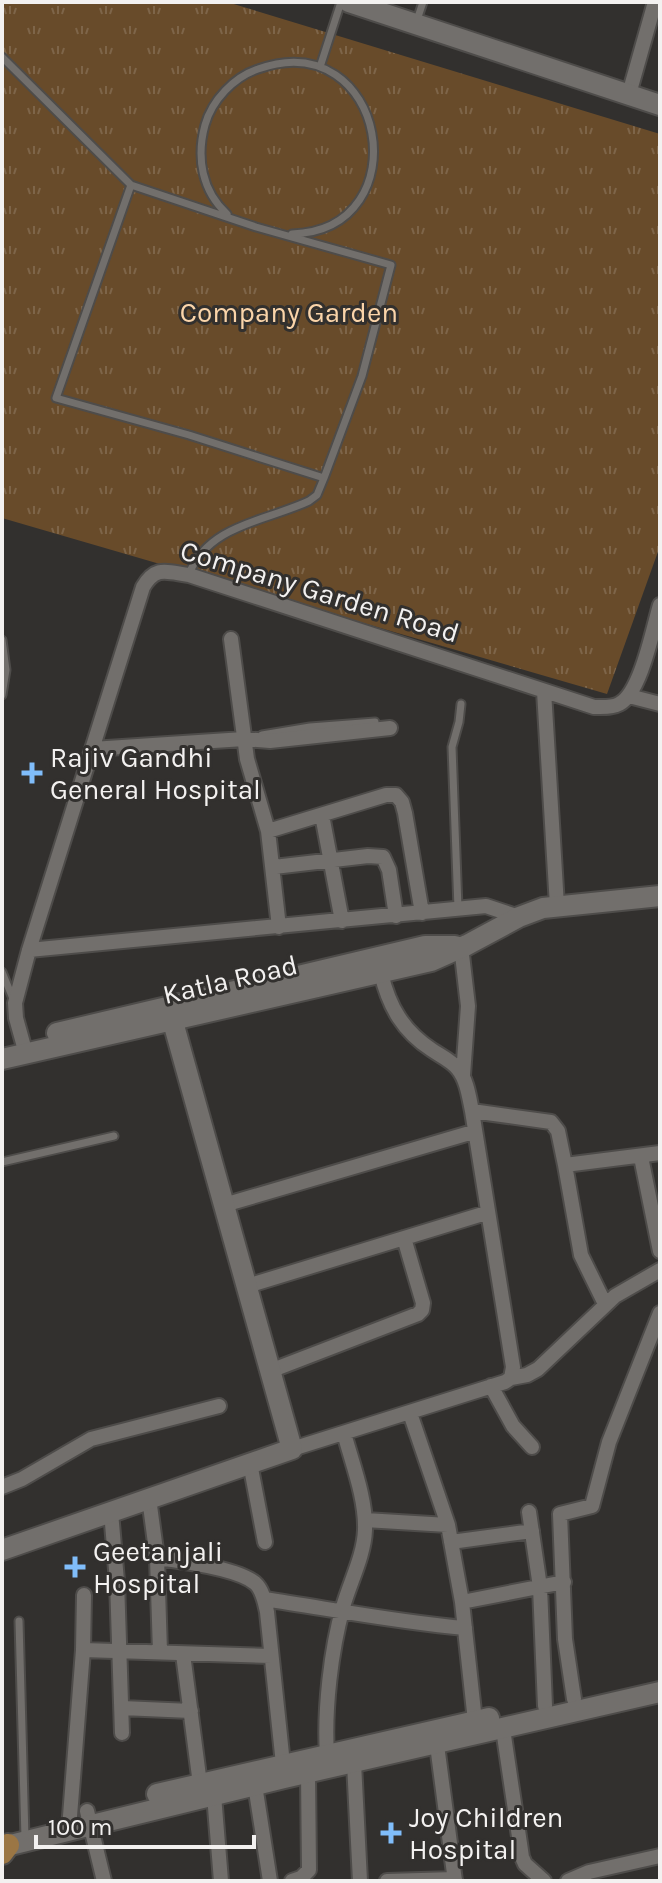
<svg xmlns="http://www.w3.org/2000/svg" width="662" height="1883" viewBox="0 0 662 1883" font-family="Karla,sans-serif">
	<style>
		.park { fill: url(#park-tufts) }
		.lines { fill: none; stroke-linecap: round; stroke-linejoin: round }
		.lane-casing { stroke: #4e4c4a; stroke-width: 11 }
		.street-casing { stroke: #4e4c4a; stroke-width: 18 }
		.secondary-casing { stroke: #4e4c4a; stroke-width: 24 }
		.primary-casing { stroke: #4e4c4a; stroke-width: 26 }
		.lane { stroke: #726f6c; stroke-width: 7 }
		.street { stroke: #726f6c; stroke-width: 14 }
		.secondary { stroke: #726f6c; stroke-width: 20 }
		.primary { stroke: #9b7644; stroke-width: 22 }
		.poi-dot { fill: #80bdfa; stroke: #32302e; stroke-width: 3 }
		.labels { text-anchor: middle; stroke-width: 6; stroke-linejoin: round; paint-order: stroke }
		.park-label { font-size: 28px; fill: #fad4a9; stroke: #32302e }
		.street-label { font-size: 28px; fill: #f3f1f0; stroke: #32302e }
		.poi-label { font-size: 28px; fill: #f3f1f0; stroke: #32302e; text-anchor: start }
	</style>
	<defs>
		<pattern id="park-tufts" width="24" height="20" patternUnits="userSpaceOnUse" patternTransform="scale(2)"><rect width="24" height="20" fill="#684b2a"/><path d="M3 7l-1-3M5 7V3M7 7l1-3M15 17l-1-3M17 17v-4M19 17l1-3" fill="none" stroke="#7e6549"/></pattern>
	</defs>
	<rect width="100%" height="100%" fill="#32302e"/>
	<path class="park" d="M2,2H227L660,134V546L607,694L2,518Z"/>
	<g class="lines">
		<g class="lane-casing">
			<path id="lane" d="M416,23L423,2
				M2,57L131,185L256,227L391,265L362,376L324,478L189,435L56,398L131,185
				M320,67L341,2
				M227,214C202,191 196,158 205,125C212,100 234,77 258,69C386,23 422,230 292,234
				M189,574C209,524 267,521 309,501L317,495L324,478
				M2,640L6,670L2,695
				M262,735L310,727L375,722
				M458,908L452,747L459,722L461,704
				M2,972L14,1001
				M2,1162L114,1136
				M19,1621L25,1838"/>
		</g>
		<g class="street-casing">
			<path id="street" d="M629,94L655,2
				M231,639L247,759L268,831L279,927
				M544,691L557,906
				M629,696L660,704
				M92,749L244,739L270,741L390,728
				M322,815L342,921
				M268,831L386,795H396L402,802L405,813L422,913
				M274,867L368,856L383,857L389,870L396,916
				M461,946L468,1006L463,1075
				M29,950L486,906L519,917
				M26,1054L16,1018L15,1003L29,950L143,587C156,565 167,572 189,575L594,707C602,707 612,708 619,704C641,693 653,628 660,605
				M472,1111L551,1122L558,1131L565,1165L660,1153
				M641,1157L660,1251
				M565,1165L581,1255L605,1304
				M224,1205L473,1132
				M247,1286L486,1213
				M270,1371L418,1314L422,1310L423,1303L404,1238
				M511,1378L527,1375L538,1369L615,1296L660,1270
				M491,1386L513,1426L532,1447
				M410,1413L448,1525L462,1602L475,1721
				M292,1449L505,1382L511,1378L513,1367L472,1111C469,1097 467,1080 458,1069C452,1061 441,1056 432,1050C403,1031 389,1007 381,973
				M250,1463L265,1542
				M2,1487L22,1479L91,1439L219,1406
				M149,1498L157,1558L160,1652
				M111,1512L117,1581L122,1733
				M529,1512L540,1587L545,1706
				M365,1520L448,1525
				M451,1542L532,1531
				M157,1558C181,1561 237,1568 255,1583C263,1590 265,1603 267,1612L283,1764
				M264,1599C331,1609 397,1622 465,1628
				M462,1602L564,1582
				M83,1650L271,1656
				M183,1654L200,1784
				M574,1699L565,1639L560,1514L592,1506L609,1442L660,1313
				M122,1708L191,1711
				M503,1729L522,1857L525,1864L544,1881
				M437,1745L455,1881
				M327,1755C324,1710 331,1650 343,1607C350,1582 364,1556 365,1530C366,1498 352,1463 344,1433
				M354,1763L360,1881
				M255,1785L270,1881
				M214,1795L221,1881
				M87,1811L104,1881
				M69,1829L83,1650L84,1595
				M292,1881L301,1878L309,1870L308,1773
				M387,1881L455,1879
				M568,1881L589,1872L660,1856"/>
		</g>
		<g class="secondary-casing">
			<path id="secondary" d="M349,2L660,105
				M57,1033L425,946H455
				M2,1059L431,961L467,945L519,917L543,908L660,896
				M2,1550L292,1449L173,1022
				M157,1794L489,1718
				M2,1847L284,1778L660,1692"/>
		</g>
		<g class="primary-casing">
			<path id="primary" d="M2,1853L8,1845"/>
		</g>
		<use href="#lane" class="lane"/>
		<use href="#street" class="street"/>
		<use href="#secondary" class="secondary"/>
		<use href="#primary" class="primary"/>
	</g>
	<g class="poi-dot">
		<path d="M28 761h8v8h8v8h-8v8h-8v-8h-8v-8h8z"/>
		<path d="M71 1555h8v8h8v8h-8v8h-8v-8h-8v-8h8z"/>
		<path d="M387 1821h8v8h8v8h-8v8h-8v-8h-8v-8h8z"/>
	</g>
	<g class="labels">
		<g class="park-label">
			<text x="289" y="322">Company Garden</text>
		</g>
		<g class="street-label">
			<text transform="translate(320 591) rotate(17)" y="10">Company Garden Road</text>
			<text transform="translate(230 979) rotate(-13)" y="10">Katla Road</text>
		</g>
		<g class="poi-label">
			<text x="50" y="767">Rajiv Gandhi<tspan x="50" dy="32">General Hospital</tspan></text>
			<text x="93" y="1561">Geetanjali<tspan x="93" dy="32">Hospital</tspan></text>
			<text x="409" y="1827">Joy Children<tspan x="409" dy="32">Hospital</tspan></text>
		</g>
	</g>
	<rect width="662" height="1883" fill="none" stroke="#f3f1f0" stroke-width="8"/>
	<path d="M36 1835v12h218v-12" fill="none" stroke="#f3f1f0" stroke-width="4"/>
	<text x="48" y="1835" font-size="24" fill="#f3f1f0" stroke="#32302e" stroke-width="6" paint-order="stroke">100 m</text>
</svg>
